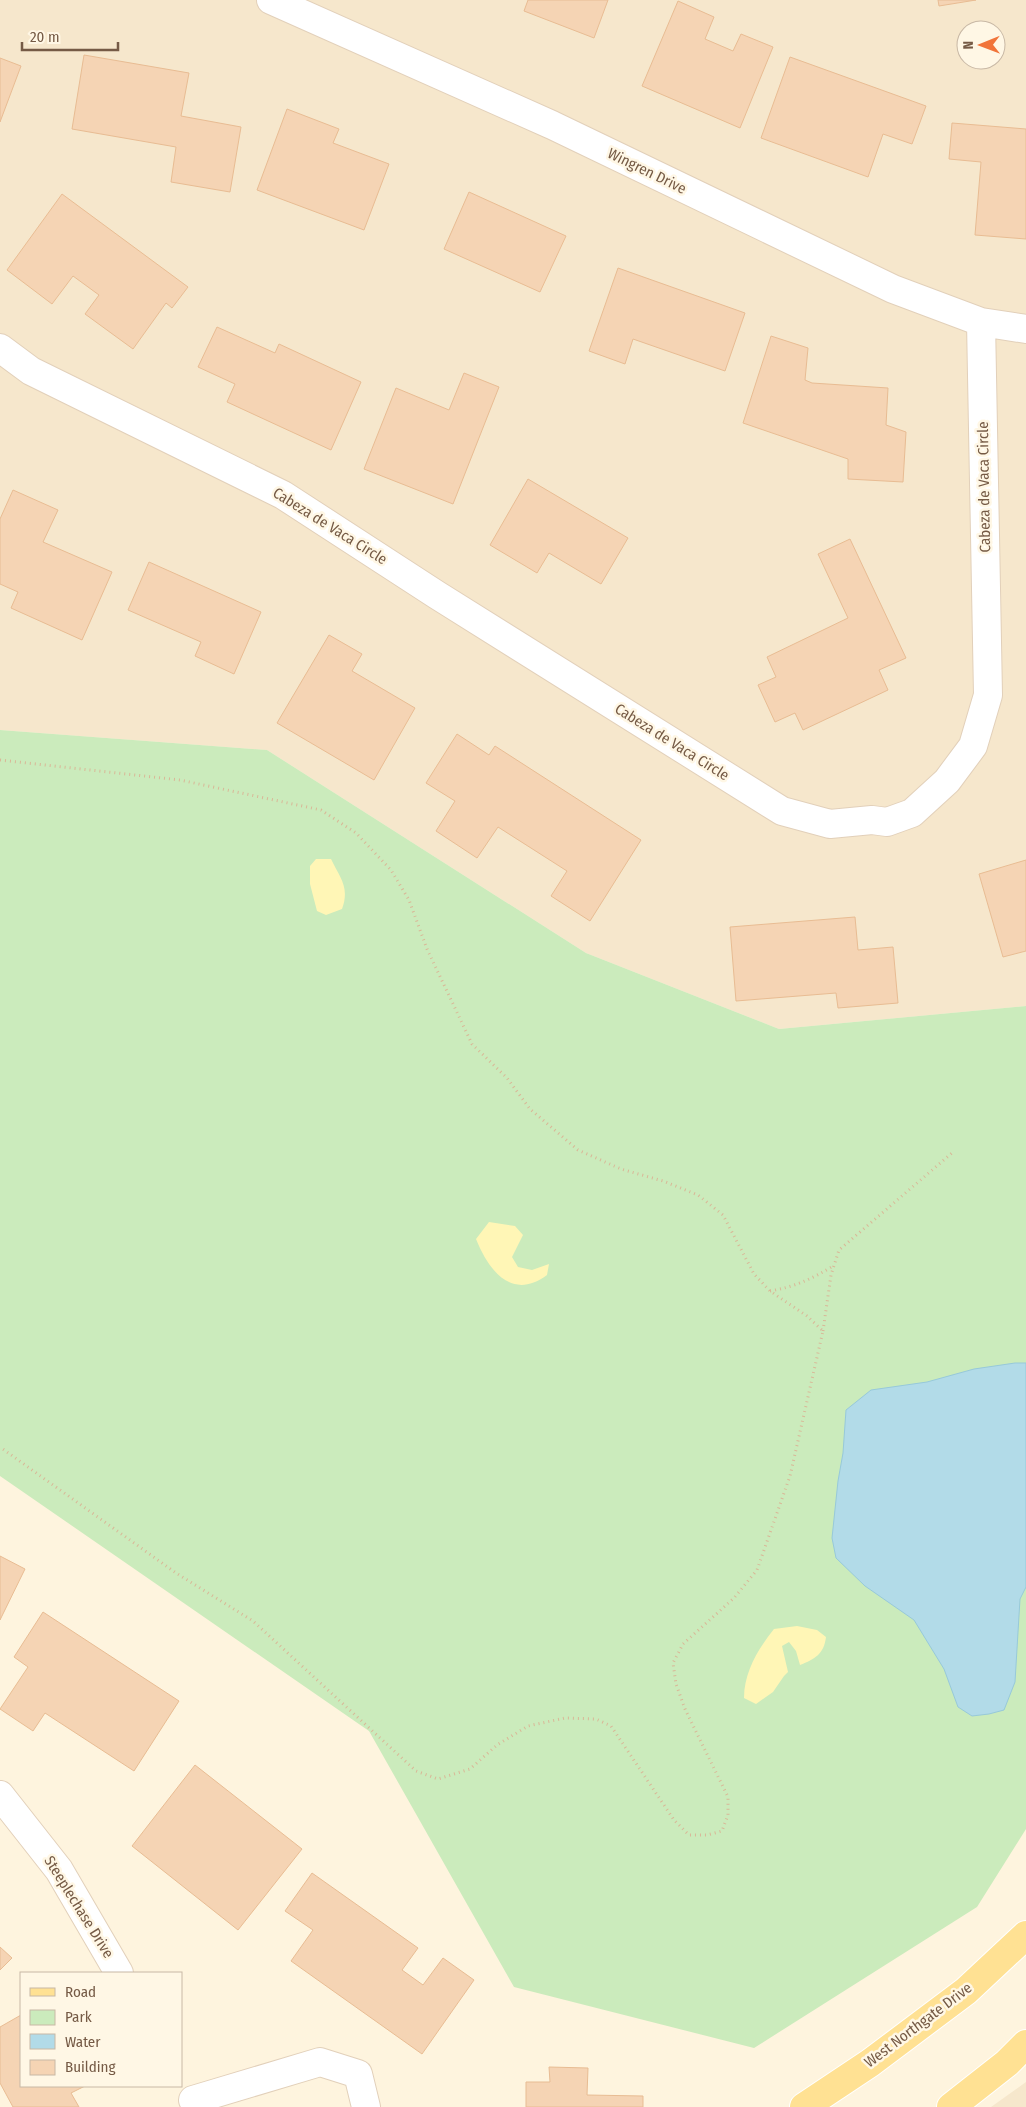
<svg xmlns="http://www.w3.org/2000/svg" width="1026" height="2107" viewBox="0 0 1026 2107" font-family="'Fira Sans Condensed',sans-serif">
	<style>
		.residential { fill: #f6e7cc; fill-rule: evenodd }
		.green { fill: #cbebbc }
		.sand { fill: #fff6b6 }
		.water { fill: #b2dbe8; stroke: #97c9da }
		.building { fill: #f5d4b4; stroke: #e8bc93 }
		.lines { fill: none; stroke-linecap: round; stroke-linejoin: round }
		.minor-casing { stroke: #e2d0ba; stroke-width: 30 }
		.major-casing { stroke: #fff; stroke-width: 30 }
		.path { stroke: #d9b797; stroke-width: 3; stroke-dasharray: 1 4; stroke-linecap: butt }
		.minor { stroke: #fff; stroke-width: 28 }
		.major { stroke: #ffe193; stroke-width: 28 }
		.labels { text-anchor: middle; stroke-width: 5; stroke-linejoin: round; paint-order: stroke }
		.street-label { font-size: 15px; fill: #755a45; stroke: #fff7e5 }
	</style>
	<rect width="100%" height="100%" fill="#fef4de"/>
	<path class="residential" d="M0,0H1026V1006L779,1029L586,953L267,750L0,730ZM966,30H996V60H966Z
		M1026,2082V2107H991Z"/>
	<path class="green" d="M0,730L267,750L586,953L779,1029L1026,1006V1829L977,1907L754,2048L514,1987L369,1731L0,1476Z"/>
	<path class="sand" d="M316,859H331C340,878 350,887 342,909L326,915L317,911L310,884V866Z
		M489,1222L515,1226L523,1235L512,1257L518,1267L532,1270L549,1264L547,1275C512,1301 489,1271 476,1239Z
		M797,1626L817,1630L826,1637C824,1654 815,1659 800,1665L796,1651L789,1642L782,1646L788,1672L784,1676L773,1692L756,1704L744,1698C744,1672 758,1649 774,1629Z"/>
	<path class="water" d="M1015,1363H1026V1587L1020,1599L1015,1682L1004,1710L989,1714L972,1716L958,1707L944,1669L914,1620L865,1586L836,1558L832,1538L838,1481L843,1453L846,1410L871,1390L927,1382L974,1369Z"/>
	<path class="building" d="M528,0H608L594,38L524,11Z
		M938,0H976L939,6Z
		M678,1L714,17L705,39L733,51L741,34L773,47L740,128L642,86Z
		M84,55L189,73L181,116L241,127L230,192L171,182L176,147L72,129Z
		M790,57L926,106L912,144L883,134L868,177L761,138Z
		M0,58L21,66L0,122Z
		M287,109L339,129L333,143L389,164L364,230L257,190Z
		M952,123L1026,129V239L975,235L981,162L949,159Z
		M469,192L566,236L540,292L444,249Z
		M62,194L188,287L172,308L166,303L133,349L85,314L99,295L73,276L52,304L7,270Z
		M618,268L745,313L725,371L633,339L625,364L589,351Z
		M217,327L275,353L279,344L361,382L331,450L227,402L235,384L198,367Z
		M771,336L808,348L805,380L812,383L888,388L886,425L906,432L903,482L848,479V459L743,423Z
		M464,373L499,387L453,504L364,469L396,388L449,410Z
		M528,479L628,538L601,584L549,553L537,573L490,545Z
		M13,490L58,510L43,542L112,572L82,640L11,608L18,592L0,584V519Z
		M850,539L906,658L879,670L888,690L803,730L795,713L775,722L758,685L776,677L767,657L848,618L818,554Z
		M149,562L261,612L234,674L195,656L201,642L128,610Z
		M329,635L362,654L352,671L415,708L374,780L277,723Z
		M457,734L489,755L495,746L641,840L590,921L551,896L567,871L498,827L477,858L436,831L455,801L426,783Z
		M1026,860V951L1003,957L979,874Z
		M855,917L858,950L893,947L898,1003L838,1008L836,993L736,1001L730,927Z
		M0,1556L25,1569L0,1620Z
		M43,1612L179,1701L134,1771L45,1713L33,1731L0,1709L28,1667L14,1657Z
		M195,1765L302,1849L238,1930L132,1846Z
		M312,1873L418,1948L402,1970L423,1985L443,1958L474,1980L422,2054L291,1961L313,1930L285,1911Z
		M0,1947L12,1958L0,1970Z
		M21,2015V2086H85L71,2093L79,2107H13L0,2083V2027Z
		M549,2067L588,2068L587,2095L643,2096V2107H526V2082H550Z"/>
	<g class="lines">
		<g class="minor-casing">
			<path id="minor" d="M271,0L552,125L893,289L981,322L1026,329
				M0,348L31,371L283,495L437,595L782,811L830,824L872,820L887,822L912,813L947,781L973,746L988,695L981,322
				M0,1795L59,1870L119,1973
				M193,2100L320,2062L358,2074L366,2107"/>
		</g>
		<g class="major-casing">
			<path id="major" d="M804,2107L870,2063L966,1991L1026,1935
				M951,2107L1007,2063L1026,2044"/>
		</g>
		<path class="path" d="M0,760L180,780L321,810L356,833L391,870L409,900L427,949L472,1044L507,1078L530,1109L578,1150L621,1169L663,1181L698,1195L723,1215L754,1274L770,1291L807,1316L823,1331L790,1476L757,1570L734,1598L683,1644L673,1663L676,1684L685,1709L728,1797V1815L722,1831L707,1835H689L674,1820L611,1726L596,1719L565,1718L528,1726L497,1745L470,1769L438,1779L416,1771L253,1621L176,1573L0,1447
			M770,1291C794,1287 812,1279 833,1266
			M823,1331L831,1275L839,1250L952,1153"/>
		<use href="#minor" class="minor"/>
		<use href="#major" class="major"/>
	</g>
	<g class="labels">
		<g class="street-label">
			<text transform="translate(647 171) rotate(26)" y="5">Wingren Drive</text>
			<text transform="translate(984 487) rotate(-91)" y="5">Cabeza de Vaca Circle</text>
			<text transform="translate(330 526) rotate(32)" y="5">Cabeza de Vaca Circle</text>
			<text transform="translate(672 742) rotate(32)" y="5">Cabeza de Vaca Circle</text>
			<text transform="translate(79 1907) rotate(58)" y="5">Steeplechase Drive</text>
			<text transform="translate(918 2025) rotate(-37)" y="5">West Northgate Drive</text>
		</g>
	</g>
	<rect x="20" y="1972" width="162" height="115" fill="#fff7e5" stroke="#c8b8a5"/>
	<rect x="30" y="1988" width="25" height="8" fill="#ffe193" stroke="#c8b8a5"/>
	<text x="65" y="1997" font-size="15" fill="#755a45">Road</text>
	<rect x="30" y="2010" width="25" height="15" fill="#cbebbc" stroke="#c8b8a5"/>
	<text x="65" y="2022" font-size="15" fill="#755a45">Park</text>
	<rect x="30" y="2034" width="25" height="15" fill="#b2dbe8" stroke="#c8b8a5"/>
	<text x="65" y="2047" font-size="15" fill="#755a45">Water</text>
	<rect x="30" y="2060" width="25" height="15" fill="#f5d4b4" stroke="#c8b8a5"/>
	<text x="65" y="2072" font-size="15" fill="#755a45">Building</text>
	<g transform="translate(981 45) rotate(269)"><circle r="24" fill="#fff7e5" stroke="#c8b8a5"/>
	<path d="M0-4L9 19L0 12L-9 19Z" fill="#f17439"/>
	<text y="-8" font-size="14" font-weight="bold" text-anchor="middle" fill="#755a45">N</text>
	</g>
	<path d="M22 42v8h96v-8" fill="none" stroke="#755a45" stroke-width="2.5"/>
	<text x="30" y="42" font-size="15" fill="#755a45" stroke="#fff7e5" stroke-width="4" paint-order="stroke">20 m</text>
</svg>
